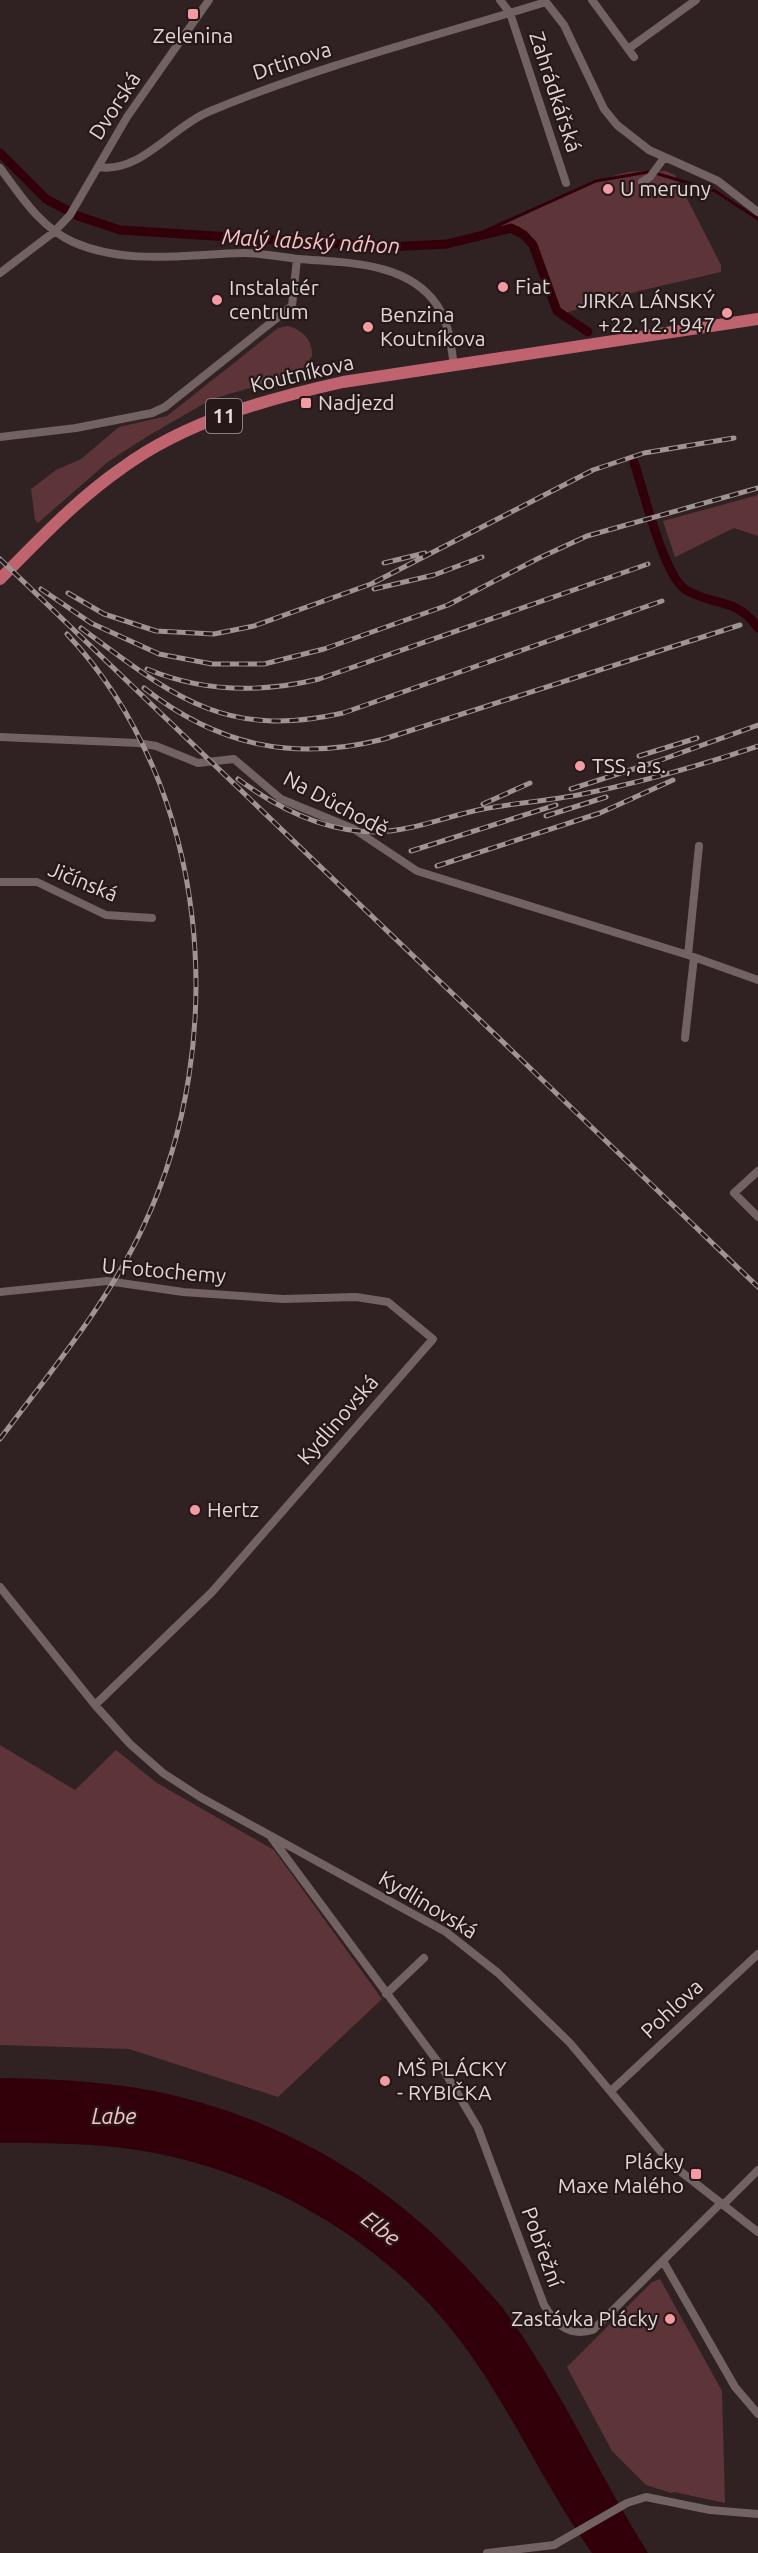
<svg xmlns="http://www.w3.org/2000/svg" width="758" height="2553" viewBox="0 0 758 2553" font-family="Ubuntu,sans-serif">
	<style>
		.green { fill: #5d3437 }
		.water { fill: #320008 }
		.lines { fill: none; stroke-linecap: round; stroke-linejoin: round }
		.stream { stroke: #320008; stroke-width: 3 }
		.canal { stroke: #320008; stroke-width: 9 }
		.street { stroke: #736262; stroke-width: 8 }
		.primary { stroke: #bf646f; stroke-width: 12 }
		.rail-casing { stroke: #9f9394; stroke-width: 5 }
		.rail { stroke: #261818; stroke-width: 3; stroke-dasharray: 9; stroke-linecap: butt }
		.poi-dot { fill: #f49aa1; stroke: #261818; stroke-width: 2 }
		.labels { text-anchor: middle; stroke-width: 4.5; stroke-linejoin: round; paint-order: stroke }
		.shield { fill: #261818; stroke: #a99e9e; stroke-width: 1.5 }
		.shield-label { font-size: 20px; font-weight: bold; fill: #e1d7d7 }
		.poi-label { font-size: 21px; fill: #e1d7d7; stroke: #261818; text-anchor: start }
		.street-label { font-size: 21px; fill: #e1d7d7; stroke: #261818 }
		.water-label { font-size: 22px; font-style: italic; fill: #fdc1c4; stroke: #261818 }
	</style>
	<rect width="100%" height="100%" fill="#302122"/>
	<path class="green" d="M666,171L675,175L721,265V272L639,291L565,313L558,305L535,240L519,226H500C541,209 580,184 624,173C637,170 652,172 666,171Z
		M288,326C303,330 313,340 312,356L306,366L292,376L212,399L148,436L109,461L38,523L35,520L31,489L56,470L81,459L119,427L167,416L278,328Z
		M758,495V536L734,528L675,557L663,521Z
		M0,1745L75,1790L116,1750L157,1783L274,1850L382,1999L278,2097L129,2049L0,2045Z
		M660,2279L722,2391L725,2503L674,2492L671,2493L646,2485L612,2451L567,2367L652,2282Z"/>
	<path class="water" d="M0,2078C67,2079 137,2083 202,2103C310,2134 404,2196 478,2280C488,2292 501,2304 510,2318C562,2392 600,2476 648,2553H592C542,2483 508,2401 455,2334C376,2233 249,2163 122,2148C82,2143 41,2143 0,2143Z"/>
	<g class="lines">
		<path class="stream" d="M655,173L715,191L758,219
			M465,240L596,181L648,172"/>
		<path class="canal" d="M0,153L46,199L78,216L120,230L388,247L447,244L511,228L524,235L533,245L557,311L588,332
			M634,462C643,489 664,577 686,590C712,606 737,597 758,628"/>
		<path class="street" d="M500,0L510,13L566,183
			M592,0L628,49L696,0
			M628,49L634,57
			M98,167C140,174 172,127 208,112C318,66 433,37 546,2L564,25L604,109L617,125L649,150L718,181L758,212
			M0,168C21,196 40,227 73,242C127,266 187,254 244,253C263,253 280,257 299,259C345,263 407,261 437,305C449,323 451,345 454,366
			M642,182L650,177L664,158
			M0,273L54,232L70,215L127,117L209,0
			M0,437L76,428L152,413L165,407L292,306L297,259
			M0,737L138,743L156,746L198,763L234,759L281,799L354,829L417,871L688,955L758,980
			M0,882H37L106,915L152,918
			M688,955L699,846
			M685,1038L694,957
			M758,1171L734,1193L758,1217
			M0,1292L107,1281L183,1292L283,1299L356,1297L388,1302L433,1339L212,1592L95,1705
			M0,1587L95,1705L130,1744L163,1773L200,1797L446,1932L498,1973L570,2043L671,2164L758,2232
			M271,1837L443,2069L478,2128L544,2305C556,2325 569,2337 593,2330L721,2203
			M386,1994L424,1958
			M611,2091L758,1954
			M723,2205L758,2170
			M663,2261L735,2387L758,2414
			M487,2553L554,2545L627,2503L646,2497L710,2510L758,2514"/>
		<path class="primary" d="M0,579C39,540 76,500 122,468C186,421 267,399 343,382L758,319"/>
		<g class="rail-casing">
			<path id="rail" d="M0,559L758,1287
				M384,563L425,553
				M41,589L91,623L159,654L212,664H264L324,649L448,605L539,558L587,536L758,488
				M374,589L434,575L482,557
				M68,593L104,614L156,631L214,634L254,626L371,584L593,470L644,453L734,438
				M81,628C172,695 223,740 343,713L662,601
				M147,669C202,692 261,693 319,679L648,564
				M144,688C218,746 294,762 384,739L740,625
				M639,756L697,738
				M238,779C277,808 325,832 376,832C413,831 447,816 483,809C514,803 546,801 578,795C639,783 699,766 758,746
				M571,789L658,761L758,725
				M483,804L530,783
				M546,816L606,797
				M411,851L556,805
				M437,866L600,813L673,780
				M0,1439C51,1371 108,1303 144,1225C231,1040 211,787 67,634"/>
		</g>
		<use href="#rail" class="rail"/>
	</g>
	<g class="poi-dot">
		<rect x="187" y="8" width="12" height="12" rx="3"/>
		<circle cx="608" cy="189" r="6"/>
		<circle cx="503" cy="287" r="6"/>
		<circle cx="217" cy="300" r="6"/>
		<circle cx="727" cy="313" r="6"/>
		<circle cx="368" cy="327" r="6"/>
		<rect x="300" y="397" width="12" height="12" rx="3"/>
		<circle cx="580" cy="766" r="6"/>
		<circle cx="195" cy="1510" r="6"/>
		<circle cx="385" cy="2081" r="6"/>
		<rect x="690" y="2168" width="12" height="12" rx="3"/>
		<circle cx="670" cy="2319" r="6"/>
	</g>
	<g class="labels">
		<rect class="shield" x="206" y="399" width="36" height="34" rx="4.5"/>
		<g class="shield-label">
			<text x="224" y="423">11</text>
		</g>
		<g class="poi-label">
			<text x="193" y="43" text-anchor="middle">Zelenina</text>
			<text x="620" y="196">U meruny</text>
			<text x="515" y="294">Fiat</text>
			<text x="229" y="295">Instalatér<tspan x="229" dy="24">centrum</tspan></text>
			<text x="715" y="308" text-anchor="end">JIRKA LÁNSKÝ<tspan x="715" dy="24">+22.12.1947</tspan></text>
			<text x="380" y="322">Benzina<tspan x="380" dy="24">Koutníkova</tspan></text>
			<text x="318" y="410">Nadjezd</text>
			<text x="592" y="773">TSS, a.s.</text>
			<text x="207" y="1517">Hertz</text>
			<text x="397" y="2076">MŠ PLÁCKY<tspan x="397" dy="24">- RYBIČKA</tspan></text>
			<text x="684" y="2169" text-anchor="end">Plácky<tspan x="684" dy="24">Maxe Malého</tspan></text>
			<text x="658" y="2326" text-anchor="end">Zastávka Plácky</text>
		</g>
		<g class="street-label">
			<text transform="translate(292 61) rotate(-18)" y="7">Drtinova</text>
			<text transform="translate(555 92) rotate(72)" y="7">Zahrádkářská</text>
			<text transform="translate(115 106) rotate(-57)" y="7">Dvorská</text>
			<text transform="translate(302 374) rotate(-13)" y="7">Koutníkova</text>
			<text transform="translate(336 804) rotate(28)" y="7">Na Důchodě</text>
			<text transform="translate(83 882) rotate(22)" y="7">Jičínská</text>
			<text transform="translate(164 1271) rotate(5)" y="7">U Fotochemy</text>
			<text transform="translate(338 1420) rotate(-49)" y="7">Kydlinovská</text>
			<text transform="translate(428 1905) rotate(31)" y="7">Kydlinovská</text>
			<text transform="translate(672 2009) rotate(-43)" y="7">Pohlova</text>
			<text transform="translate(542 2247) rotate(70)" y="7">Pobřežní</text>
		</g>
		<g class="water-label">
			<text transform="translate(311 241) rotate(3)" y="8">Malý labský náhon</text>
			<text x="114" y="2124">Labe</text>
			<text transform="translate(381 2228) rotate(37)" y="8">Elbe</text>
		</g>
	</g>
</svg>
